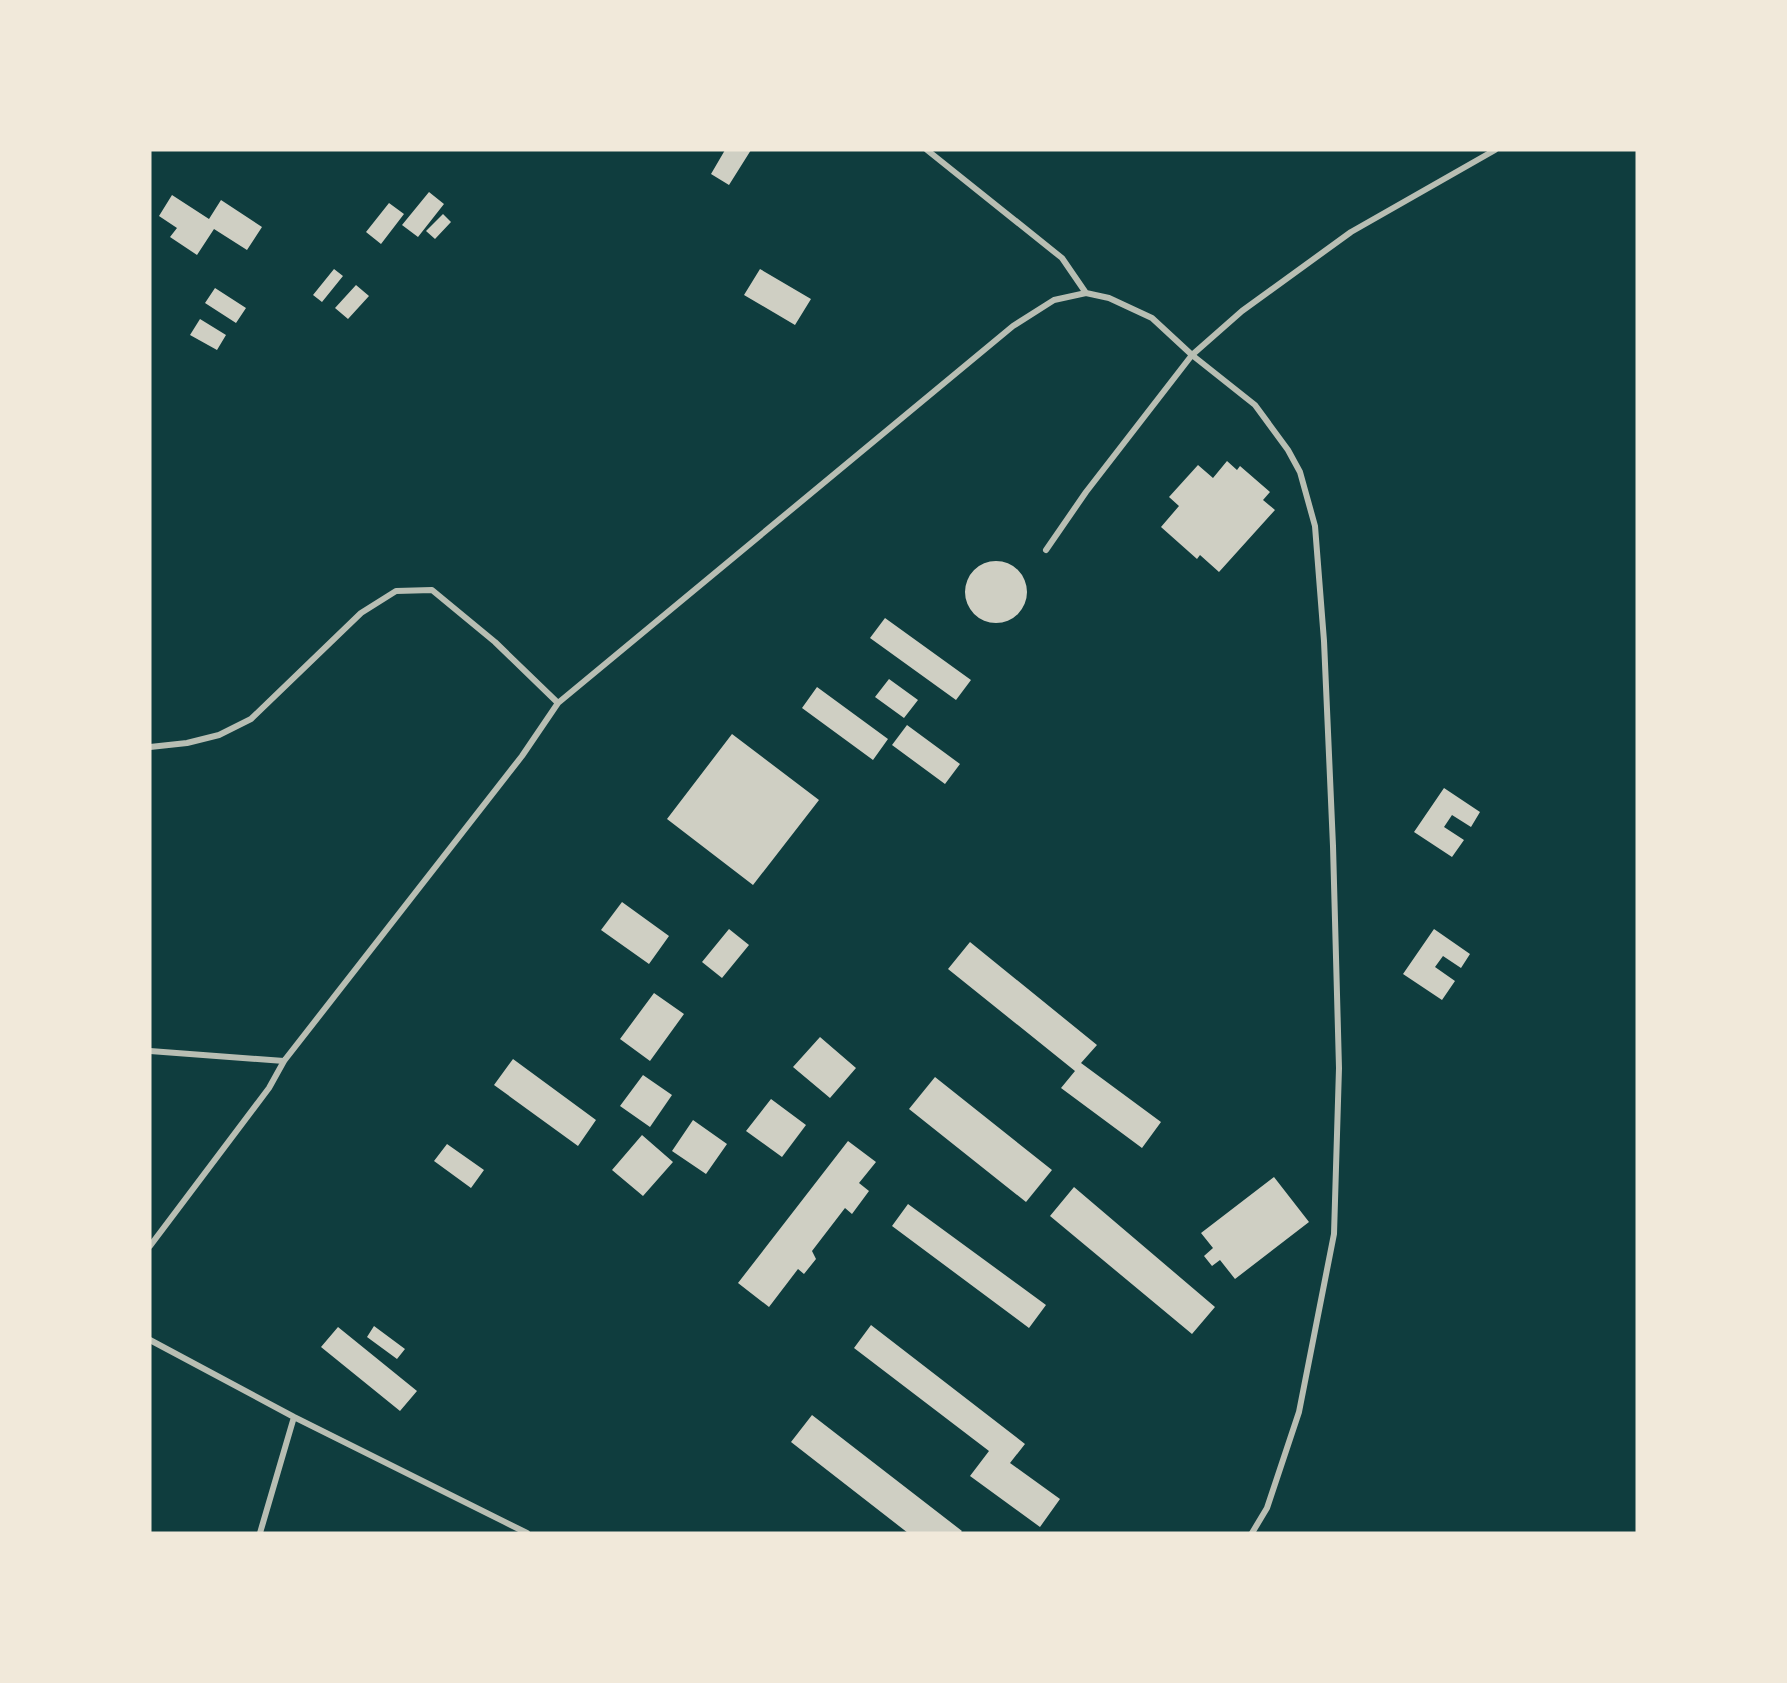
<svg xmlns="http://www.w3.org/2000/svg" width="1787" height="1683" viewBox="0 0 1787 1683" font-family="'Nunito Sans',sans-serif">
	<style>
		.building { fill: #cfcfc3 }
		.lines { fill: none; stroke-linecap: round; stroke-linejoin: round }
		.minor { stroke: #b8beb3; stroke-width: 6 }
	</style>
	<rect width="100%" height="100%" fill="#0f3d3e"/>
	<path class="building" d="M725,150H751L729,185L711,174Z
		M429,192L444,204L418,237L402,225Z
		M172,195L209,219L221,200L262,227L247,250L214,229L197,255L170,237L177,228L159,216Z
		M389,203L404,214L381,244L366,232Z
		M443,214L451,222L435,239L426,231Z
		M334,269L343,276L322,302L313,295Z
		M760,269L811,299L795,325L744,295Z
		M356,285L369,296L348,319L335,308Z
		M215,288L246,308L236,323L205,303Z
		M200,319L226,335L217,350L190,335Z
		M1227,461L1237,470L1240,466L1270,492L1263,500L1275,510L1219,572L1200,555L1197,559L1161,527L1179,506L1169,497L1198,465L1213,478Z
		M965 592a31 31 0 1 1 62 0a31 31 0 1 1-62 0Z
		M885,618L971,680L956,700L870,638Z
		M889,679L918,700L904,718L875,697Z
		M817,687L888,739L873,760L802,708Z
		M907,725L960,764L945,784L892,745Z
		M732,734L819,800L753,885L667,819Z
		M1444,788L1480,812L1471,827L1452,815L1444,827L1464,840L1452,857L1414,832Z
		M622,902L669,936L649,964L601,930Z
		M729,929L749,945L722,978L702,962Z
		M1434,929L1470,954L1461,968L1443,956L1435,967L1455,981L1442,1000L1403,974Z
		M970,942L1097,1045L1081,1063L1161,1122L1142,1148L1061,1088L1075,1071L948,969Z
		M654,993L684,1014L650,1061L620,1039Z
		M820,1037L856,1068L830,1098L793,1067Z
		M513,1059L596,1120L578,1146L494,1085Z
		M643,1075L672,1095L650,1127L620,1106Z
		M935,1077L1052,1170L1026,1202L909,1109Z
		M771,1099L806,1125L782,1157L746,1131Z
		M693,1120L727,1144L706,1174L672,1151Z
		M642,1135L673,1162L643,1196L612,1170Z
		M848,1141L876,1162L859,1183L869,1191L852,1214L845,1208L812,1251L816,1259L804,1274L798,1269L769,1307L738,1283Z
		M447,1144L484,1170L471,1188L434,1161Z
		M1274,1177L1309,1222L1235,1279L1220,1260L1212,1266L1204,1256L1213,1248L1201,1233Z
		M1074,1187L1215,1307L1192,1334L1050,1216Z
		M908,1204L1046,1305L1029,1328L892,1226Z
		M871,1325L1025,1444L1010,1463L1060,1499L1040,1527L970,1476L989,1451L854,1348Z
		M374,1326L405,1349L397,1359L367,1337Z
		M338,1327L417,1391L400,1411L321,1347Z
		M812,1415L962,1531L960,1533H908L791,1442Z"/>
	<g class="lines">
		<path class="minor" d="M927,150L1062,258L1086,293
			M1046,550L1086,492L1192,355L1242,311L1351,232L1495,150
			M150,747L187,743L219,735L251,719L361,613L396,591L432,590L495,642L558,703
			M150,1051L284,1061
			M150,1246L269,1088L284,1061L522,756L558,703L1013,326L1054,300L1086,293L1109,298L1152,318L1192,355L1255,405L1288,450L1300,472L1315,526L1324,641L1333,846L1339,1068L1334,1234L1299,1412L1267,1508L1252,1533
			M150,1340L294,1417L527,1533
			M260,1533L294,1417"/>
	</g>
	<rect width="1787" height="1683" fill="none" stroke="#f1e9da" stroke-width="303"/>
</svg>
